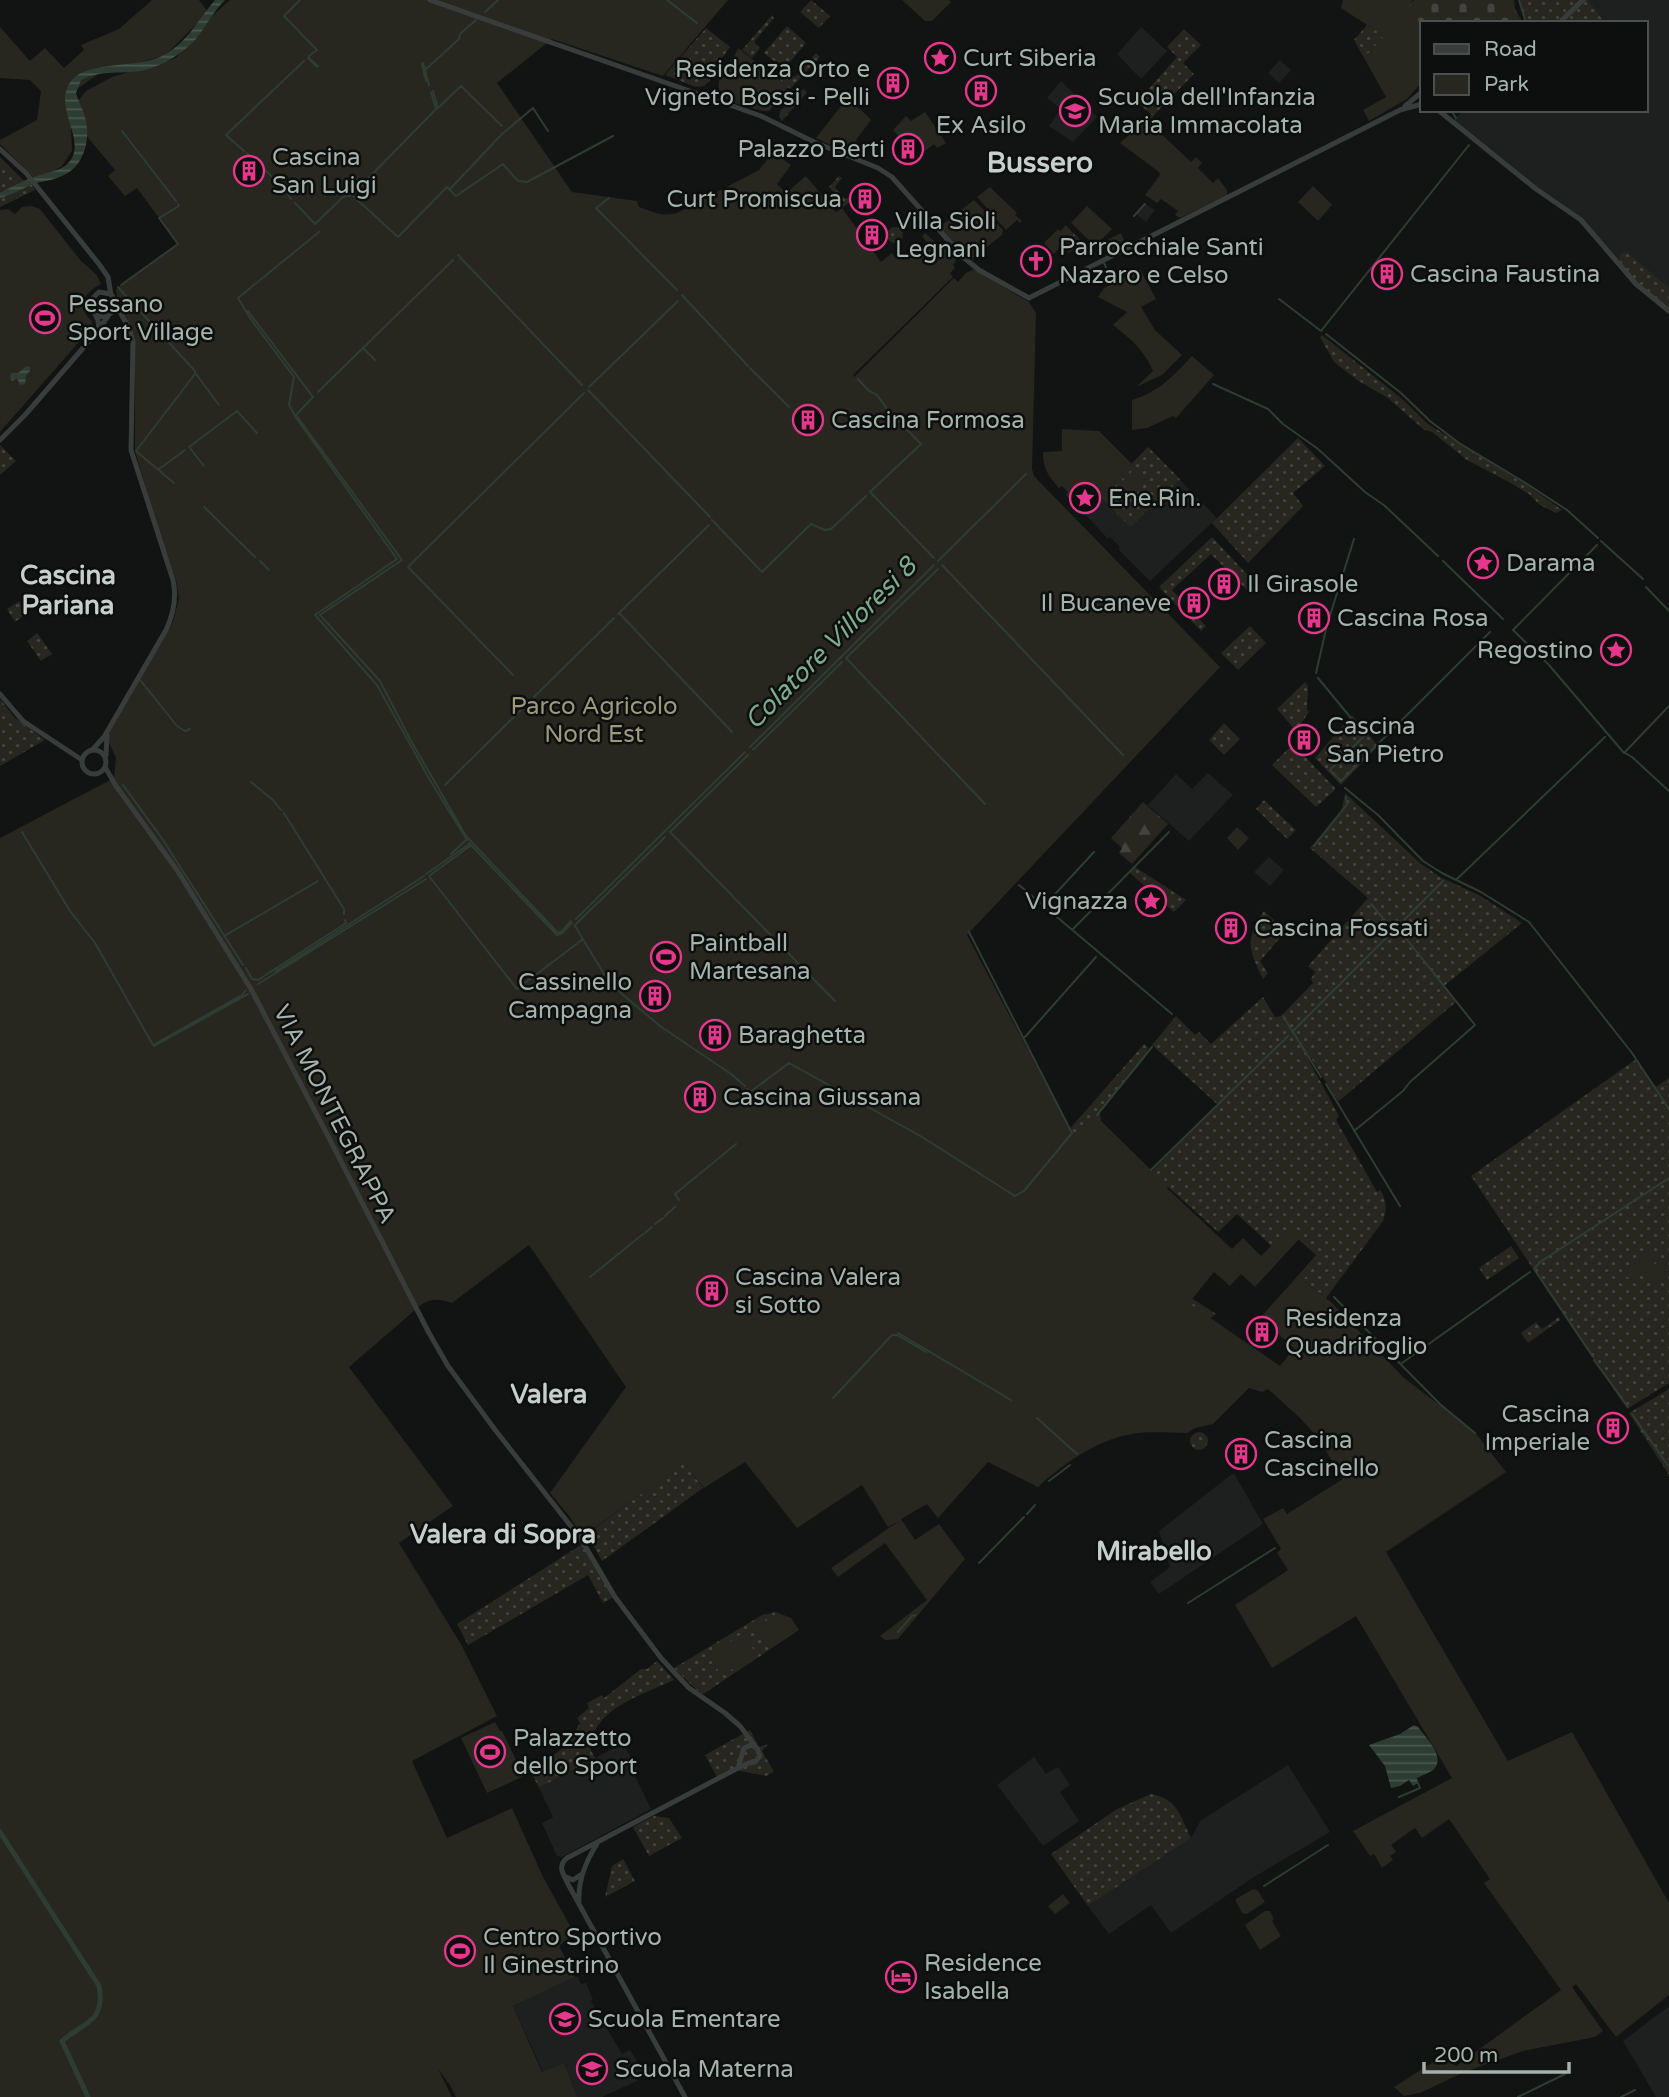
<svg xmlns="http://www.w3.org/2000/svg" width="1669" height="2097" viewBox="0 0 1669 2097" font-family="'Varela Round',sans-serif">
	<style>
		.built { fill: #1e2020 }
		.grass { fill: url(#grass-dots) }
		.forest { fill: url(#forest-firs) }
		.cemetery { fill: url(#cemetery-stones) }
		.park { fill: #272720 }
		.water { fill: url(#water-rules) }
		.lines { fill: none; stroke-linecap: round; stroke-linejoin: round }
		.stream { stroke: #2e3d33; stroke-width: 2 }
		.canal { stroke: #2e3d33; stroke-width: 5 }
		.tertiary { stroke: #383d3b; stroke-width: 5 }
		.labels { text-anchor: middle; stroke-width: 5; stroke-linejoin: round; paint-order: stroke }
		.poi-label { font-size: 24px; fill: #a4b3ac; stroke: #0d0e0e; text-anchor: start }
		.park-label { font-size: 24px; fill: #9d9a7c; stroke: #0d0e0e }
		.street-label { font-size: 24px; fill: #a4b3ac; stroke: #0d0e0e }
		.neighbourhood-label { font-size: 26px; font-weight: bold; fill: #c5cfcb; stroke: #0d0e0e }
		.water-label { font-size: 26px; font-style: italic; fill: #7dac8c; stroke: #0d0e0e }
		.quarter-label { font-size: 28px; font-weight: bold; fill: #c5cfcb; stroke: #0d0e0e }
	</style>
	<defs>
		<pattern id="grass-dots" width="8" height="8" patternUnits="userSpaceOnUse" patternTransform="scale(1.75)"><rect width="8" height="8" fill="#272720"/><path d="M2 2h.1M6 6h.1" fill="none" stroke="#43443e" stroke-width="1.8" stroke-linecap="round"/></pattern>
		<pattern id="forest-firs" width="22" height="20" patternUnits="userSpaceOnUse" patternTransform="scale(1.75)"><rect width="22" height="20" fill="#272720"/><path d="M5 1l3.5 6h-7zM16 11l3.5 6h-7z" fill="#43443e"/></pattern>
		<pattern id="cemetery-stones" width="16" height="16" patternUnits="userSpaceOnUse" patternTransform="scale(1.75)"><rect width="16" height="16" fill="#272720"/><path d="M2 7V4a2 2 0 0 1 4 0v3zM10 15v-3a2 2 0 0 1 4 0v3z" fill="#43443e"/></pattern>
		<pattern id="water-rules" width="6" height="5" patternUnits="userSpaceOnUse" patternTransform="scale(1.75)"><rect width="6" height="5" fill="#2e3d33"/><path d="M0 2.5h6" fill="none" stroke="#49574e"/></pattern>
	</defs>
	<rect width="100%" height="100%" fill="#121313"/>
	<path class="built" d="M1588,0H1669V310L1660,305L1584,223L1536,189L1452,121L1465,110H1646V23H1603Z
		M1141,27L1167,51L1141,79L1117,54Z
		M1280,60L1291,70L1279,83L1268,73Z
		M1061,81L1097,117L1073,142L1049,126L1061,109L1047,98Z
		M1144,203L1155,210L1146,222L1135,213Z
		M1148,447L1217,518L1150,581L1119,550V546L1110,537L1107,538L1084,513Z
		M1208,773L1233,795L1189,841L1148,805L1176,774L1192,789Z
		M1269,857L1284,870L1270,886L1254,872Z
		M1232,1474L1235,1475L1263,1524L1159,1594L1150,1582L1170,1567L1159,1531Z
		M623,1743L637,1770L634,1774L651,1809L562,1857L557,1856L542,1823L553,1817L539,1788Z
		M1034,1757L1046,1774L1058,1767L1070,1785L1060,1792L1079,1821L1043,1846L997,1785Z
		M1288,1765L1330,1832L1254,1877L1171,1933L1151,1905L1109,1934L1088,1906L1191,1838L1200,1821Z
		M575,1977H578L581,1984L586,1983L593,2000L591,2001L622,2054L630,2050L639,2064L652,2068L654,2073L602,2097H577L564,2063L543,2072L513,2006Z
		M1669,2006V2097H1656L1623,2041Z"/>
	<path class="grass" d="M811,0L830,16L819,28L800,12Z
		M1519,0H1588L1604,22L1527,23Z
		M772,15L774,18L754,42L760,48L752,58L742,50Z
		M1367,25L1385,36L1364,58L1354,40Z
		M787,26L806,43L784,69L764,53Z
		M706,28L730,47L713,71L709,82L704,86L696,87L665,75Z
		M1184,29L1201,45L1183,63L1194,74L1153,116L1137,102L1177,57L1167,47Z
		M816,53L820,57L790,89L780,81L789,73L795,77Z
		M803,89L807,92L782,121L779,117L780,111Z
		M0,157L22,179L32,185L35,190L0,207Z
		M839,176L842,178L835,187L845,199L853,196L861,190L858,187L852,191L858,186L864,190L842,208L840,207L844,203L829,187Z
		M887 235a8 8 0 1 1 16 0a8 8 0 1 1-16 0Z
		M1073,233L1082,241L1069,253L1061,244Z
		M1626,252L1669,288V311L1659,305L1618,261L1621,254Z
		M1322,335L1401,398L1428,424L1525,484L1562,510L1556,513L1540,505L1530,495L1509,482L1467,460L1432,432L1423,429L1388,398L1357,380L1334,362L1320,337Z
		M1298,438L1325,466L1293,493L1303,506L1248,563L1212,523Z
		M0,445L16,461L0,475Z
		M1148,447L1180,479L1130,527L1100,496Z
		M1212,537L1258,586L1250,593L1211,554L1172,590L1206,626L1201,631L1159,587Z
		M19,601L27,613L15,622L7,609Z
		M1250,626L1266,643L1238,670L1221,653Z
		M37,633L52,654L41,661L27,641Z
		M1305,682L1308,686L1307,710L1309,712L1296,731L1277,709Z
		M0,699L14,717L45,740L0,766Z
		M1352,715L1378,746L1341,785L1315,758Z
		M1224,723L1240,739L1224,755L1209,740Z
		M1293,744L1335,788V790L1316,807L1272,765Z
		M1345,793L1421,864L1442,878L1479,895L1522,923L1444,986L1456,1002L1340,1100L1338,1101L1311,1058L1308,1059L1339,1116L1336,1120L1377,1192L1380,1190C1387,1200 1387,1210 1383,1221L1326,1298L1298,1276L1316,1255L1297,1238L1281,1255L1237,1214L1218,1232L1167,1186L1169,1194L1096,1126L1088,1127L1033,1188L1040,1199L1216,1314L1208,1320L1018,1188L1144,1044L1148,1048L1146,1056L1100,1112L1101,1121L1152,1171L1218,1105L1152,1045L1176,1016L1195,1035L1199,1032L1211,1044L1263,997L1275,1017L1281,1016L1313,983L1311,979L1315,972L1308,966L1368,898L1310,848L1342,809Z
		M1264,800L1296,830L1287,839L1256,809Z
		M1135,867L1186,900L1174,912L1130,873Z
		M1264,911L1286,931L1260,961L1268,973L1263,979C1248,949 1245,938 1264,911Z
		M1635,1060L1656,1087L1669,1078V1383L1627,1409L1471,1176Z
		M1511,1246L1519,1258L1487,1280L1479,1268Z
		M1559,1317L1560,1320L1528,1343L1521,1333L1536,1322L1542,1329Z
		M1669,1389V1475L1629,1413Z
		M1190 1441a9 9 0 1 1 18 0a9 9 0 1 1-18 0Z
		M684,1462L703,1488L602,1561L587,1534Z
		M584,1543L615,1596L603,1603L588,1575L468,1645L457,1624Z
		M776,1612L791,1618L799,1630L702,1695L674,1668L762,1615Z
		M657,1661L674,1680C651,1691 621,1700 603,1719C597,1726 592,1735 587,1743L595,1758L539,1788L531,1772L567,1745L580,1723L577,1718L589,1708L587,1703L602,1695L604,1698L641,1669H647Z
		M750,1730L759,1747L768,1744L762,1751L774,1772L766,1776L735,1770L718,1779L705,1755Z
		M1151,1794C1178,1799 1180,1816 1191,1838L1088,1906L1051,1854L1117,1809Z
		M654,1816L669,1818L682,1838L649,1856L633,1827Z
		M623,1859L635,1881L605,1897L612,1866Z"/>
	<path class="forest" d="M1143,802L1168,824L1132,864L1119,853L1122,848L1111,838Z"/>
	<path class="cemetery" d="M1415,0H1514L1515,9L1523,23H1422V28L1408,4Z"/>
	<path class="park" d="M152,0H199L208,12L170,51L163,56L100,73L74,91L71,129L72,151L62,166L51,173L34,178L0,144V140L37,120L41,91L30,80L0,78V27L30,61L45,48L64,68L84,50L81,45L119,29Z
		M230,0H728L663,76L552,39L497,83L572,192L637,201L639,207C655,212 660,217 677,213L759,170L773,152L791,165L777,184L786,193L806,176L836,212L842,208L881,262L892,253L895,257L902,251L906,256L919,248L923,250L929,245L922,236L925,233L942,248L947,244L958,257L953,265L955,268L950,273L953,277L853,375L854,377L954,278L958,282L966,273L974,269L1029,302L1036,313L1032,469L1034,476L1220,667L967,935L1074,1137L1095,1121L1232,1249L1243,1238L1261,1256L1291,1226L1299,1239L1255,1287L1241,1274L1230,1286L1214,1272L1189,1303L1280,1366L1294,1348L1260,1318L1311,1261L1314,1267L1303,1280L1331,1302L1404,1378L1474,1431L1506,1472L1386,1552L1508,1761L1572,1732L1669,1903V1995L1616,2037L1576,1984L1572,1987L1603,2031L1595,2037L1523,2051L1462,2073L1420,2093L1404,2096L1394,2087L1446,2054L1456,2066L1561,1990L1484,1883L1490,1879L1449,1819L1422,1838L1415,1828L1391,1845L1396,1852L1390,1856L1393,1860L1382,1868L1374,1854L1370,1856L1353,1831L1452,1778L1356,1616L1272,1668L1235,1605L1288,1570L1277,1553L1281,1549L1263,1519L1283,1508L1287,1514L1343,1479L1318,1438L1300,1418L1268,1389L1262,1392L1249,1388L1213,1424L1195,1428L1187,1433C1170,1433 1150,1431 1132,1434C1097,1440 1064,1463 1038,1487L988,1462L938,1518L927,1504L901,1519L915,1540L939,1524L965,1559L898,1639L885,1640L880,1636L927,1600L885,1543L838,1577L831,1568L899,1521L888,1527L862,1485L797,1528L745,1462L704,1488L684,1463L582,1537L570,1517L550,1493L626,1387L529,1245L452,1303C441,1299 432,1298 422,1304L349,1367L453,1506L399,1543L462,1646L497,1716L412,1761L447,1838L512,1808L543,1877L574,1933L559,1946L575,1977L513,2006L542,2072L564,2063L577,2097H456L450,2085L438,2069L452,2097H0V838L114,778L116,758L107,738L115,720L173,622L179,598L176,580L155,520L135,451V340L133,330L118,307L116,289L178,244L137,188L125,196L108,176L115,170L79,127L77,102L86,91L112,77L176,58L203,24Z
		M902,0H949L951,2L932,21H925Z
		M1343,0H1413L1409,4L1422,28V82L1407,99L1369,121L1363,110L1386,97L1364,58L1384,36L1341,8Z
		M738,48L788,87L785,90L787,93L769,111H763C739,104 703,100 726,67C730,60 736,56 738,48Z
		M848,97L871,120L856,140L858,143L853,151L847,153L816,138Z
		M925,112L946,143L937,148L934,144L921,154L905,134L899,137L893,130L906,116L911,121Z
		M1151,115L1158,122L1154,127L1191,162L1196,157L1202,163L1198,168L1213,183L1218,178L1227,190V195L1180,218L1175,215L1178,211L1161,199L1157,203L1145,195L1160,175L1159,172L1120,143Z
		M1313,186L1332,205L1318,221L1298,202Z
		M990,187L1017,213L1015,215L1022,221L1020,223L1017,220L1006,230L977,197Z
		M974,200L1003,230L1002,235L972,259L967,258L938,228Z
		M31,206L40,209L81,261L97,275L101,284C89,290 77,301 87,316C94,325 90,315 93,326L0,432V210L8,209L15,214L22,207Z
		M1087,206L1112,229L1095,246L1071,223Z
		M1066,225L1073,233L1054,254L1044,243L1058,229L1060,231Z
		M1121,233L1126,244L1108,253L1103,242Z
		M1140,269L1156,299L1141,307L1155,330L1182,355L1162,375L1136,387L1153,371C1144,350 1131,339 1113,325L1127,312L1098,297L1104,288Z
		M1192,356L1214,375L1176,418L1173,416L1147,428L1132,430V400C1160,391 1172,377 1192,356Z
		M1062,429L1099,431L1132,464L1084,513L1066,495L1068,492L1062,486L1059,488C1048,475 1043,469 1043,452L1062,451Z
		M1132,471L1143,481L1123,501L1113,491Z
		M1237,827L1249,838L1238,850L1227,838Z
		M1652,1247L1660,1259L1643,1271L1635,1260Z
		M1662,1259L1669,1269V1273L1653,1284L1644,1272Z
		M1634,1261L1642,1272L1630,1280L1622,1270Z
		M771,1618C781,1617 788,1622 794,1630L768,1648L754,1627Z
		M743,1633L756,1654L722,1676L708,1656Z
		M495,1722L500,1731H502L524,1776L487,1793L461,1738Z
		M1253,1889L1258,1891L1265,1902L1247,1914L1242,1913L1236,1902V1899Z
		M1063,1894L1070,1903L1055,1914L1048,1906Z
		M1265,1911H1270L1274,1919L1272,1921L1281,1936L1260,1950L1245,1925Z"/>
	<path class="water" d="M215,0H225C213,12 206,26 196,39C183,53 164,65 145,70C124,75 101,69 81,80L76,93C78,101 82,107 84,114C92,136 85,167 62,176C54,180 45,181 36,183C23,188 12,195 0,198V193C11,187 23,181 34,177C44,173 56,172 65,166C93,144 49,107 72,80C88,61 136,68 160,57C186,45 197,21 215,0Z
		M27,366L30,367V371L26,375L25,384L20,385L17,378L12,381L10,378L11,373H18Z
		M1414,1725L1418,1727C1425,1737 1446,1756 1434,1769C1430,1773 1422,1775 1417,1778L1418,1783L1413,1786L1409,1780L1400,1786L1391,1788L1385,1766L1369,1745L1400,1734Z"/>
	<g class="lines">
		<path class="stream" d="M300,0L284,16L317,50L309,56
			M667,0L697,23
			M1519,0L1526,23
			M485,12L498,0
			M308,58L317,67
			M309,58L318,66
			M425,70L423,63L422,64L426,81
			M429,85L425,70L459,39L460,34L476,20
			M433,91L438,108
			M437,109L461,86L502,126
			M1451,110L1456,118
			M122,131L176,201
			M244,151L226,135L304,61
			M247,153L283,187L291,199
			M450,189L502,134L533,108L548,131
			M352,195L398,237L447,187L456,196L503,164L518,181L527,182L613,136
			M609,198L596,208L677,290
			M295,203L315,224L343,197L352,195L436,109L431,92
			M1134,216L1145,204
			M319,232L238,298L250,318L294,377L289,405L297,419L397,559L315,615L377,685L431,782L467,840
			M458,255L582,385
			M1104,263L1114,283
			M121,285L178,244L159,218L179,206L178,204
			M118,287L134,305
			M682,295L748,366
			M1279,299L1321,331L1469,145
			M248,311L313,397L296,415L402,560L320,615L380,681L410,739L466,836L557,932L560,933L571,921
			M1326,334L1401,393L1430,421L1459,443L1524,482L1567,510L1598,538
			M364,349L375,360
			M750,368L789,407
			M196,374L219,405
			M858,379L868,390L877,395L888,410L921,444L870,492
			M1213,384L1268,409L1283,424L1318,449L1365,492L1385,506L1438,556
			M589,387L678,301
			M588,390L710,517
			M318,392L453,260
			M136,451L195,374V371L139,310
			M137,452L174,483
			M204,466L189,447L237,411L257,433
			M159,469L185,450
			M871,493L934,558
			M204,507L255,557
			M712,520L762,572L811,524L825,530L831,529L866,496
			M1601,541L1643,579
			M1597,545L1513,630L1549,665L1624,753L1669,706
			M260,561L269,570
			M938,561L1026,474
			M1443,561L1503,619
			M942,565L1123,755
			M938,569L846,658L985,804
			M1646,587L1669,611
			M619,613L732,732
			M618,614L709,525
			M1316,673L1327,625L1354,539
			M513,675L408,567L584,393
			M1318,678L1365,735L1330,770L1339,779
			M141,681L177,726L185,731L190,729
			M534,697L614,618
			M750,747L934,565
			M753,750L842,662
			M1625,753L1632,757L1669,791
			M748,755L670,832L835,1001
			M1341,781L1490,632
			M251,782L273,800L281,810
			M123,785L161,837L243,965
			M445,785L531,700
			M1345,788L1378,815L1423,861L1442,873L1481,892L1529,922L1632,1053L1669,1109
			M284,813L344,909V914
			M22,832L70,911L95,943L153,1045L242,995L246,990
			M469,843L557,935L561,934L572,923
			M1314,846L1345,807L1347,804L1346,797
			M451,854L467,839
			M426,874L468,845
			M429,876L517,989L583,939
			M429,876L470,846
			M1457,879L1605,737
			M1019,885L1172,1014
			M1371,904L1393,930
			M1045,905L1094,852
			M576,919L745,752
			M575,925L665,837
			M575,926L604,974L622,994L660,1026L731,1074L745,1086
			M1073,929L1169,832
			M226,935L318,881
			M246,968L252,979L258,980L346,923L345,920
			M276,971L424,876
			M258,984L426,879
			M1283,1016L1321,1077
			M1292,1032L1443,881
			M1025,1037L1096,957
			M154,1046L248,994
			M1326,1084L1400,1206
			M747,1089L750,1092L789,1063L922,1137L1015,1196L1024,1191L1072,1133L969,932
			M1097,1115L1152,1047
			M1354,1131L1403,1091L1410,1082L1475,1025L1397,927
			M1151,1170L1288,1036
			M679,1200L675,1194L736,1144
			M665,1216L675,1207
			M655,1224L663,1218
			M645,1233L652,1227
			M590,1277L643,1234
			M1334,1297L1441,1405L1475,1433
			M898,1333L1011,1400
			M1593,1357L1534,1269L1540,1262L1669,1178
			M1594,1360L1628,1407
			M1402,1363L1530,1272
			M833,1398L892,1335H897L926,1352
			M1632,1414L1669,1467
			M1037,1418L1077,1454
			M1049,1481L1070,1465
			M1027,1514L1035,1505
			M979,1563L1024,1517
			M1188,1603L1275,1548
			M898,1632L912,1616L915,1615
			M1399,1797L1420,1788L1418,1783
			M1264,1886L1328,1845
			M1518,2097L1565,2074
			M1621,2097L1635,2090"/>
		<path class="canal" d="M0,1832L99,1986C106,2023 82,2023 62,2041L88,2097"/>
		<path class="tertiary" d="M430,0L761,116L814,142L878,168L892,177L963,257L979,270L1029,298L1400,110L1422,104
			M1559,23L1583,0
			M1405,106L1422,92
			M1438,110L1536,189L1581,220L1636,284L1669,311
			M0,149L26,173L99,264L108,277L111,295
			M95,314L104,317L113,312L116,302L111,294L99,292L91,300C90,312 101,317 98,329
			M0,440L25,415L97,332L108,316
			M0,694L23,721L82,760
			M93,749L104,737L166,630C174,613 177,598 173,580L131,450L133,342L130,330L116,305
			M82 762a12 12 0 1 1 24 0a12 12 0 1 1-24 0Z
			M106,756L107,735
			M105,767L116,786L177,870L251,989L329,1138L429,1333L448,1366L496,1431L581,1539L615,1597L661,1658L689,1688L725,1713L740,1726L755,1746
			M564,1876L573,1880L582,1874
			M579,1901C578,1880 586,1861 597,1844
			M685,2097L568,1884C563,1874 557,1866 567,1858L738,1768L749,1763L755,1762L760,1756L757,1748L751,1745L744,1748L738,1768"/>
	</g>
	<defs>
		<g id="sight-ring" transform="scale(1.575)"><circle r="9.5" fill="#0d0e0e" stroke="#e5388c" stroke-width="1.5"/><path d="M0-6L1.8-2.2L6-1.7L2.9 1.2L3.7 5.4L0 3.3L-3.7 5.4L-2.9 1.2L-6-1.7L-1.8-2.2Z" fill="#e5388c"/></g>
		<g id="building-ring" transform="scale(1.575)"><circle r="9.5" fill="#0d0e0e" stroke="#e5388c" stroke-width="1.5"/><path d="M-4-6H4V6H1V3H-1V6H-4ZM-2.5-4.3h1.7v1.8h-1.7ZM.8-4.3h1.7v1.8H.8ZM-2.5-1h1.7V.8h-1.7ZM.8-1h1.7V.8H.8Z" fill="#e5388c"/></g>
		<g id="school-ring" transform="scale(1.575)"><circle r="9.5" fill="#0d0e0e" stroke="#e5388c" stroke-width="1.5"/><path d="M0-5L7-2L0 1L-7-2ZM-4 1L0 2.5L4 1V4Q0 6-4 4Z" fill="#e5388c"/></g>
		<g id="church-ring" transform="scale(1.575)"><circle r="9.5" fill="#0d0e0e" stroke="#e5388c" stroke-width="1.5"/><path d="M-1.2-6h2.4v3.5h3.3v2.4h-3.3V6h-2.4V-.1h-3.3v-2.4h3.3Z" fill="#e5388c"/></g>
		<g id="stadium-ring" transform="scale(1.575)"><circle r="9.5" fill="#0d0e0e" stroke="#e5388c" stroke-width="1.5"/><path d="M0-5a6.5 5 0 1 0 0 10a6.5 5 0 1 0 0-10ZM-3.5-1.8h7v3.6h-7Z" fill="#e5388c"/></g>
		<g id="hotel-ring" transform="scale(1.575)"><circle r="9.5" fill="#0d0e0e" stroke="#e5388c" stroke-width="1.5"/><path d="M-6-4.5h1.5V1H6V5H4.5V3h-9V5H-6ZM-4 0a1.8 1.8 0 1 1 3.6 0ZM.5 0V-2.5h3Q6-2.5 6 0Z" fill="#e5388c"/></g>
	</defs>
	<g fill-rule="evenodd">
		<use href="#sight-ring" x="940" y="58"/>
		<use href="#building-ring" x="893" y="83"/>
		<use href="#building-ring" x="981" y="91"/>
		<use href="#school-ring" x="1075" y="111"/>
		<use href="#building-ring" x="908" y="149"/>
		<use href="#building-ring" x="249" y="171"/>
		<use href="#building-ring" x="865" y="199"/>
		<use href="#building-ring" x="872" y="235"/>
		<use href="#church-ring" x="1036" y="261"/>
		<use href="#building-ring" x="1387" y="274"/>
		<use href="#stadium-ring" x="45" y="318"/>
		<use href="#building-ring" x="808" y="420"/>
		<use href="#sight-ring" x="1085" y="498"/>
		<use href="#sight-ring" x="1483" y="563"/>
		<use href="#building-ring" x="1224" y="584"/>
		<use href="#building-ring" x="1194" y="603"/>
		<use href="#building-ring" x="1314" y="618"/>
		<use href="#sight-ring" x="1616" y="650"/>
		<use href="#building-ring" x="1304" y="740"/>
		<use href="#sight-ring" x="1151" y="901"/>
		<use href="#building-ring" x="1231" y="928"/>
		<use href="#stadium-ring" x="666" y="957"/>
		<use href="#building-ring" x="655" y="996"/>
		<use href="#building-ring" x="715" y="1035"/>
		<use href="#building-ring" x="700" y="1097"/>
		<use href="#building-ring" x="712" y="1291"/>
		<use href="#building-ring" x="1262" y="1332"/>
		<use href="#building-ring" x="1613" y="1428"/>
		<use href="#building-ring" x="1241" y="1454"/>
		<use href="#stadium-ring" x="490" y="1752"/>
		<use href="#stadium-ring" x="460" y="1951"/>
		<use href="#hotel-ring" x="901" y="1977"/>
		<use href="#school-ring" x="565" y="2019"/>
		<use href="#school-ring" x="592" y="2069"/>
	</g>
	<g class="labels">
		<g class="poi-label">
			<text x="963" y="66">Curt Siberia</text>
			<text x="870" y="77" text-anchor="end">Residenza Orto e<tspan x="870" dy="28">Vigneto Bossi - Pelli</tspan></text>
			<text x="1098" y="105">Scuola dell'Infanzia<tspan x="1098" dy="28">Maria Immacolata</tspan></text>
			<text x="981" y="133" text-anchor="middle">Ex Asilo</text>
			<text x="885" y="157" text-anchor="end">Palazzo Berti</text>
			<text x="272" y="165">Cascina<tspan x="272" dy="28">San Luigi</tspan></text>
			<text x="842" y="207" text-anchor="end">Curt Promiscua</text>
			<text x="895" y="229">Villa Sioli<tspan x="895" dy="28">Legnani</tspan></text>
			<text x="1059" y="255">Parrocchiale Santi<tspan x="1059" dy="28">Nazaro e Celso</tspan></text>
			<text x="1410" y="282">Cascina Faustina</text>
			<text x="68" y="312">Pessano<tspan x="68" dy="28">Sport Village</tspan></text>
			<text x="831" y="428">Cascina Formosa</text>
			<text x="1108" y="506">Ene.Rin.</text>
			<text x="1506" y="571">Darama</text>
			<text x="1247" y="592">Il Girasole</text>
			<text x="1171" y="611" text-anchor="end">Il Bucaneve</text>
			<text x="1337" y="626">Cascina Rosa</text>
			<text x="1593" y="658" text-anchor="end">Regostino</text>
			<text x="1327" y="734">Cascina<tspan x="1327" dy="28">San Pietro</tspan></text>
			<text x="1128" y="909" text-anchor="end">Vignazza</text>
			<text x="1254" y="936">Cascina Fossati</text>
			<text x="689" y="951">Paintball<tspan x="689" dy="28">Martesana</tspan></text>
			<text x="632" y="990" text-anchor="end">Cassinello<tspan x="632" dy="28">Campagna</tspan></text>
			<text x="738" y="1043">Baraghetta</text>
			<text x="723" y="1105">Cascina Giussana</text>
			<text x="735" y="1285">Cascina Valera<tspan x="735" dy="28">si Sotto</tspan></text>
			<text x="1285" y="1326">Residenza<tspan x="1285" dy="28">Quadrifoglio</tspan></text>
			<text x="1590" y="1422" text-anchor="end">Cascina<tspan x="1590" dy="28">Imperiale</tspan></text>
			<text x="1264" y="1448">Cascina<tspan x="1264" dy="28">Cascinello</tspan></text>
			<text x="513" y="1746">Palazzetto<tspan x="513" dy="28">dello Sport</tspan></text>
			<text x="483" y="1945">Centro Sportivo<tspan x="483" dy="28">Il Ginestrino</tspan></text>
			<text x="924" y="1971">Residence<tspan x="924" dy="28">Isabella</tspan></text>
			<text x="588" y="2027">Scuola Ementare</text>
			<text x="615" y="2077">Scuola Materna</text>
		</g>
		<g class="park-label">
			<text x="594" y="714">Parco Agricolo<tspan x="594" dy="28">Nord Est</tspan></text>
		</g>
		<g class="street-label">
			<text transform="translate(335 1114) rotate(63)" y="8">VIA MONTEGRAPPA</text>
		</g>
		<g class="neighbourhood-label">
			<text x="68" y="584">Cascina<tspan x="68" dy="30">Pariana</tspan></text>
			<text x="549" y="1403">Valera</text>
			<text x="503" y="1543">Valera di Sopra</text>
			<text x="1154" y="1560">Mirabello</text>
		</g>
		<g class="water-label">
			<text transform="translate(830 643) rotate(-45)" y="9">Colatore Villoresi 8</text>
		</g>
		<g class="quarter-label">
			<text x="1040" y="172">Bussero</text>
		</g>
	</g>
	<rect x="1420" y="21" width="228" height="91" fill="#0d0e0e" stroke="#49504d" stroke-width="2"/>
	<rect x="1434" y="44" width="35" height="10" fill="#383d3b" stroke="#49504d" stroke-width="2"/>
	<text x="1484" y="56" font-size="21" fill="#a4b3ac">Road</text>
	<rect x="1434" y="74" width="35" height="21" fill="#272720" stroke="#49504d" stroke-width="2"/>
	<text x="1484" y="91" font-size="21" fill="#a4b3ac">Park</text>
	<path d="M1424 2062v10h145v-10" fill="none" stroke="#a4b3ac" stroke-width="3.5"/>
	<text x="1434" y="2062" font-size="21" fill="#a4b3ac" stroke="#0d0e0e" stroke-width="5" paint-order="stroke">200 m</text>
</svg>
